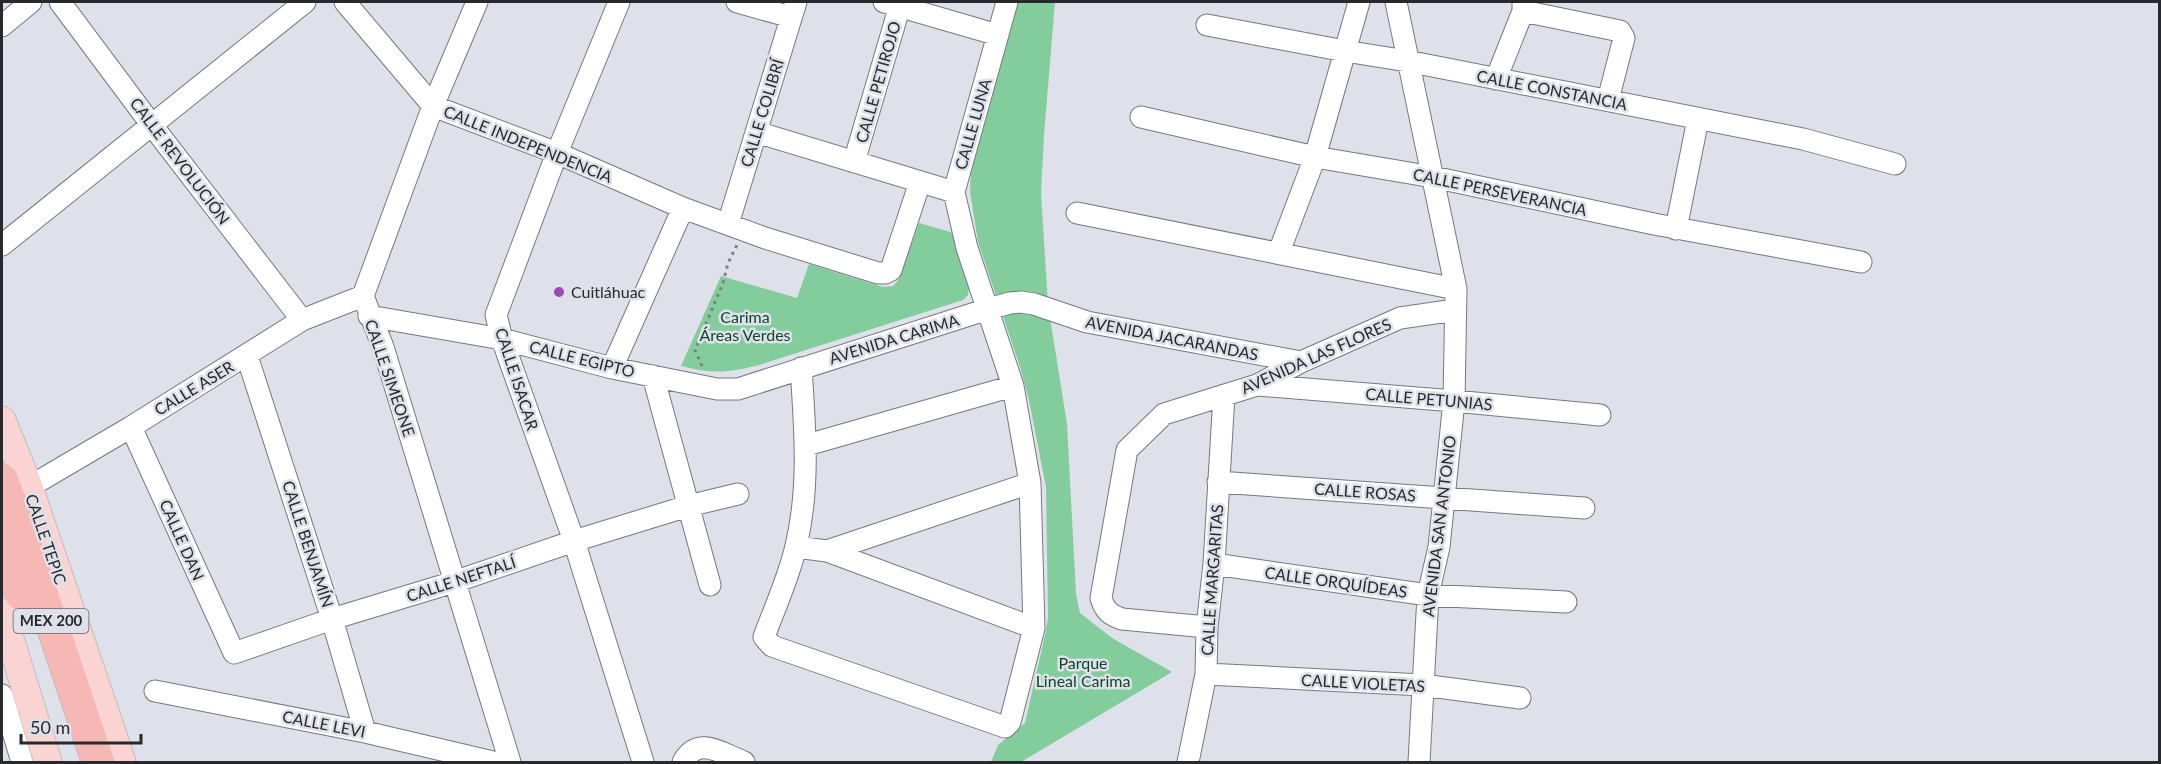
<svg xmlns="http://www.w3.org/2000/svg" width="2161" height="764" viewBox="0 0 2161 764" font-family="Lato,sans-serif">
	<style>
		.green { fill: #83cd9d }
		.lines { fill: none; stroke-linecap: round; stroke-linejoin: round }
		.minor-casing { stroke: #767880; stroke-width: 23 }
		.major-casing { stroke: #bebfc0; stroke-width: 29 }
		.highway-casing { stroke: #bebfc0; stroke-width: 34 }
		.path { stroke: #7e8085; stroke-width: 3; stroke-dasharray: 3 4.5; stroke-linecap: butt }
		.minor { stroke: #fff; stroke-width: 21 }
		.major { stroke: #fad4d3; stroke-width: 27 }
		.highway { stroke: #f6b8b5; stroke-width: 32 }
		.poi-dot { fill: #9e47b5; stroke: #dee1e9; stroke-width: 2 }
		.labels { text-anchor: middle; stroke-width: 5; stroke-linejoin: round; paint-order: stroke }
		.shield { fill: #dee1e9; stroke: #5f6065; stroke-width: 1.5 }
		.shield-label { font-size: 15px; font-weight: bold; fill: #28292c }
		.street-label { font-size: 16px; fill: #28292c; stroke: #dee1e9 }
		.poi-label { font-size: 16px; fill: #28292c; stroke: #dee1e9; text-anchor: start }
		.park-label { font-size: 16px; fill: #0c4728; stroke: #dee1e9 }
	</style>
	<rect width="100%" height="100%" fill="#dee1e9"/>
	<path class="green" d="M1016,2H1055L1044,135L1041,193L1048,305L1067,424L1076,594L1080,613L1112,638L1172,672L1021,762H991L998,745L1025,723L1045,635L1048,618L1046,487L1029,400L1021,370L978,242L970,192L971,170Z
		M919,223L954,233L969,288L968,295L963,300L759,365C727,373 713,374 681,366L721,276L797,298L809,264L883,287L893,286L899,279Z"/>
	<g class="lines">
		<g class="minor-casing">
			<path id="minor" d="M60,2L151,124L302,320
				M345,2L433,106L557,153L683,208L765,238L878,273H885L891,270L920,182
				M477,2L433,106L363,296L383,347L510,762
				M619,2L557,153L496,315L502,339L574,541L643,762
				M737,2L791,17
				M884,2L998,35
				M1396,2L1456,289L1454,401L1439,547L1428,595L1419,762
				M1523,11L1620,31L1624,38L1608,100
				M1207,25L1345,51L1407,61L1803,139L1895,164
				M2,26L31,2
				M1496,79L1523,11V2
				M1141,117L1315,157L1433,177L1654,224L1861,262
				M756,132L954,192
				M854,162L901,2
				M1077,213L1456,289
				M728,224L796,2
				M1676,229L1698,119
				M2,245L305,2
				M1279,252L1315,157L1359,2
				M369,316L502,339L612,368L717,389H738L988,309L1010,303L1021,302L1034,304L1087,322L1301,362
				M247,356L332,619L365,732
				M612,368L683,208
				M801,368C805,428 810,487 796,546C789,577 775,607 764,637L772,646L1005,727L1010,722L1034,628L1030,483L1013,386L967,248L954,192L1007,2
				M653,376L710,585
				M1258,385L1454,401L1600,415
				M131,427L234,653L332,619L454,582L574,541L688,506L738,494
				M807,445L1013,386
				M1218,482L1584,508
				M29,487L131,427L302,320L363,296
				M796,547L827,551L1030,483
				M827,551L1034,628
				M1214,564L1428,595L1566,602
				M1207,627L1122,619C1110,615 1105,611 1101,598L1127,450L1164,414L1257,385L1301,362L1400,318L1455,310
				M1206,674L1423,685L1520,698
				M155,691L365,732L493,762
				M2,695L22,762
				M683,762C698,735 721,753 744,762
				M1188,762L1206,674L1207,627L1214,564L1224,395"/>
		</g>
		<g class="major-casing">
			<path id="major" d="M2,420L29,487L122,762
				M2,612L48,762"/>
		</g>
		<g class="highway-casing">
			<path id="highway" d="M2,480L16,517L98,762
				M2,545L21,594"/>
		</g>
		<path class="path" d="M702,366L695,350L723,283L728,263L737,245"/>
		<use href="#minor" class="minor"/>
		<use href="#major" class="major"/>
		<use href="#highway" class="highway"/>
	</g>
	<circle class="poi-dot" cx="559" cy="292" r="6"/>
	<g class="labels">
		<rect class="shield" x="13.5" y="609" width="75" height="24" rx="4.5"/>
		<g class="shield-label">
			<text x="51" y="626">MEX 200</text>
		</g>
		<g class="street-label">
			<text transform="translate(878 82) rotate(-74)" y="6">CALLE PETIROJO</text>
			<text transform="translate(1552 90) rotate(11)" y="6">CALLE CONSTANCIA</text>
			<text transform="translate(762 113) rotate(-73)" y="6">CALLE COLIBRÍ</text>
			<text transform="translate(973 124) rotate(-74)" y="6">CALLE LUNA</text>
			<text transform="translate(528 144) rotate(22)" y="6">CALLE INDEPENDENCIA</text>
			<text transform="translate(180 161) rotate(53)" y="6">CALLE REVOLUCIÓN</text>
			<text transform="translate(1500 192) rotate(12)" y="6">CALLE PERSEVERANCIA</text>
			<text transform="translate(1172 338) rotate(11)" y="6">AVENIDA JACARANDAS</text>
			<text transform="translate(894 339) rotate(-17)" y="6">AVENIDA CARIMA</text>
			<text transform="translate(1316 356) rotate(-24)" y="6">AVENIDA LAS FLORES</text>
			<text transform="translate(582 359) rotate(14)" y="6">CALLE EGIPTO</text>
			<text transform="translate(390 378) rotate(71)" y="6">CALLE SIMEONE</text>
			<text transform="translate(517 379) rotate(72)" y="6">CALLE ISACAR</text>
			<text transform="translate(194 388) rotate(-31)" y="6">CALLE ASER</text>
			<text transform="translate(1429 399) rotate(5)" y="6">CALLE PETUNIAS</text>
			<text transform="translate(1365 492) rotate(4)" y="6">CALLE ROSAS</text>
			<text transform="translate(1439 526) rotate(-83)" y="6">AVENIDA SAN ANTONIO</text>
			<text transform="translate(46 539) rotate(71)" y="6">CALLE TEPIC</text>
			<text transform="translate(182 540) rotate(66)" y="6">CALLE DAN</text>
			<text transform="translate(308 544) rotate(72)" y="6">CALLE BENJAMÍN</text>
			<text transform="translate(461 579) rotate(-18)" y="6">CALLE NEFTALÍ</text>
			<text transform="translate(1212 580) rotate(-86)" y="6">CALLE MARGARITAS</text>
			<text transform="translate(1336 582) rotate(8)" y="6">CALLE ORQUÍDEAS</text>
			<text transform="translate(1363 683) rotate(3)" y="6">CALLE VIOLETAS</text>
			<text transform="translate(324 724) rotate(11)" y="6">CALLE LEVI</text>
		</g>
		<g class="poi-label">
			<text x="571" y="298">Cuitláhuac</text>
		</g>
		<g class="park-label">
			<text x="745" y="323">Carima<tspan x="745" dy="18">Áreas Verdes</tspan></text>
			<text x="1083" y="669">Parque<tspan x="1083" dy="18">Lineal Carima</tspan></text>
		</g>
	</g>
	<rect width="2161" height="764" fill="none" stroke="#28292c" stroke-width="6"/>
	<path d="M21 734v9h120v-9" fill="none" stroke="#28292c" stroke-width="3"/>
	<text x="30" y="734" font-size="18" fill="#28292c" stroke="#dee1e9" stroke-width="4.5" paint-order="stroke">50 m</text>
</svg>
